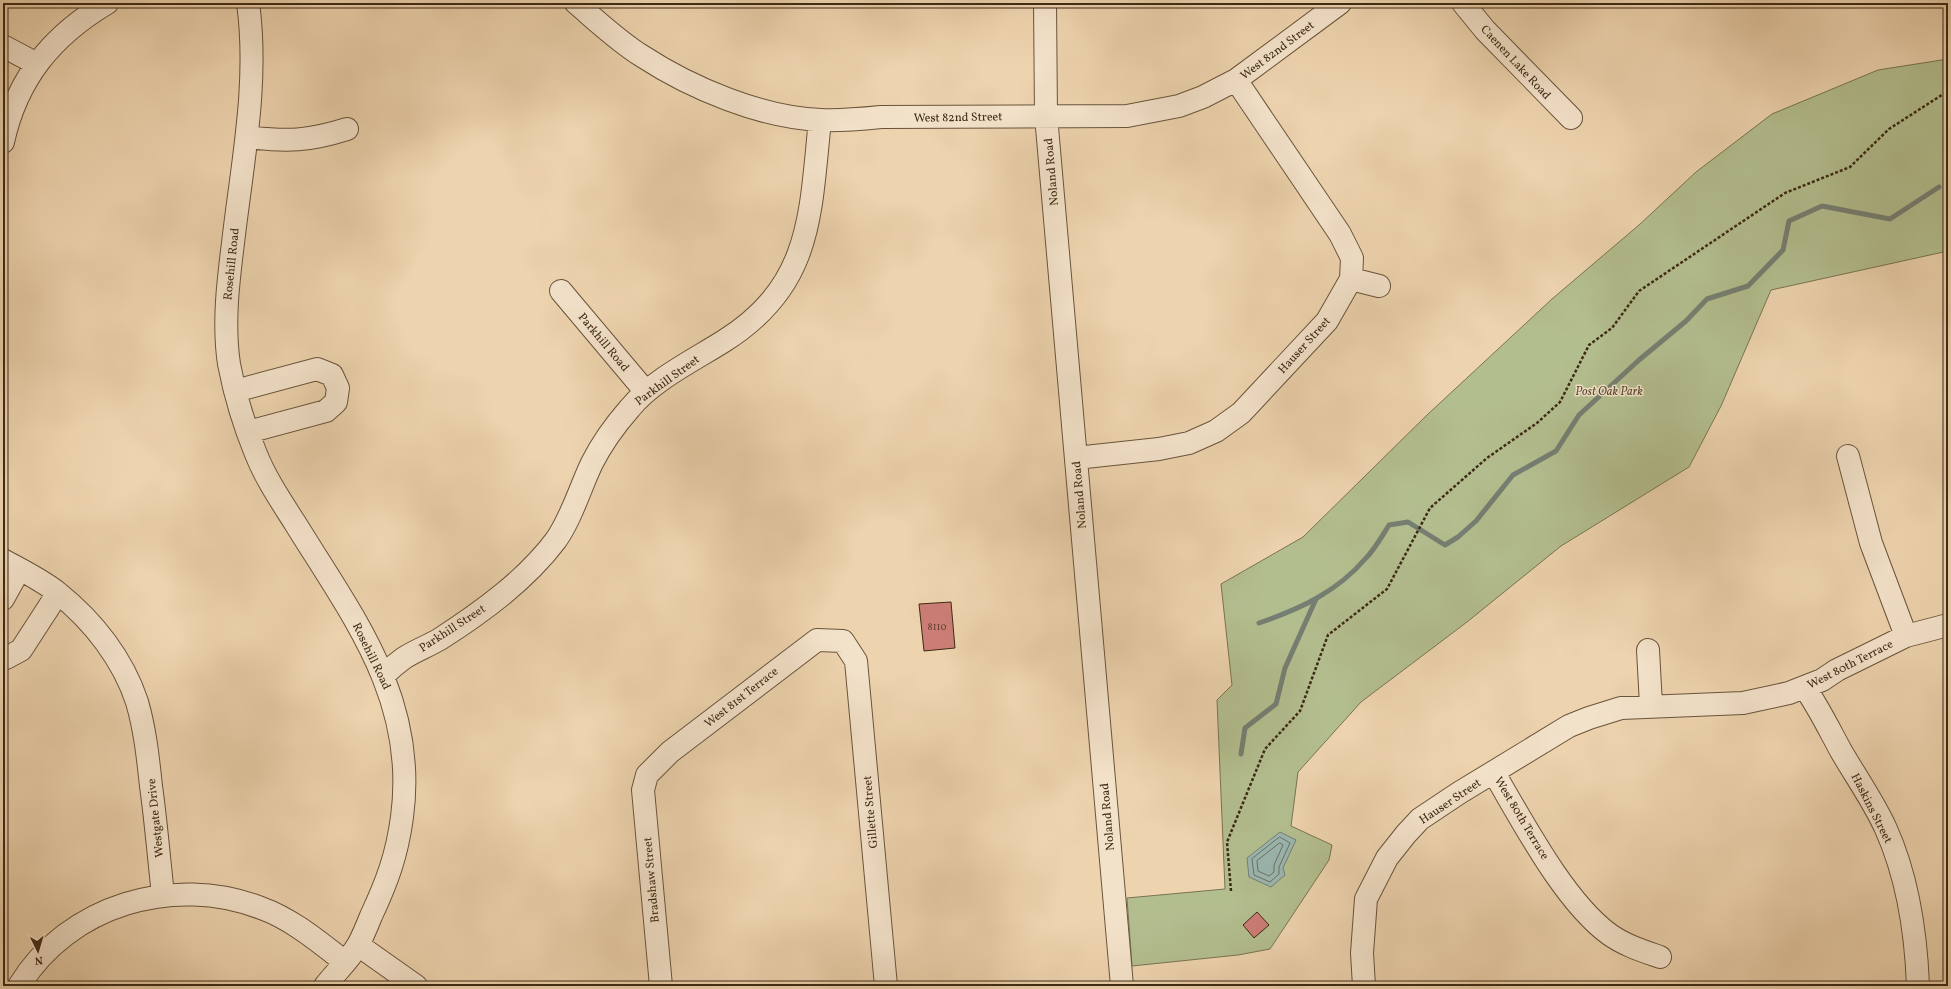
<svg xmlns="http://www.w3.org/2000/svg" width="1951" height="989" viewBox="0 0 1951 989" font-family="Vollkorn,serif">
	<style>
		.green { fill: #b3be8f; stroke: #787452 }
		.water { fill: #9ab7b0; stroke: #757f72 }
		.lines { fill: none; stroke-linecap: round; stroke-linejoin: round }
		.shore { stroke: #6c7062; stroke-width: 1 }
		.stream { stroke: #757f72; stroke-width: 5 }
		.building { fill: #cc7e76; stroke: #3d2a15 }
		.minor-casing { stroke: #69543b; stroke-width: 24 }
		.path { stroke: #3d2a15; stroke-width: 2.5; stroke-dasharray: 3 2; stroke-linecap: butt }
		.minor { stroke: #f3e2ca; stroke-width: 22 }
		.labels { text-anchor: middle; stroke-width: 3; stroke-linejoin: round; paint-order: stroke }
		.number-label { font-size: 10px; fill: #613f2d }
		.street-label { font-size: 12px; fill: #3d2a15; stroke: #f3e2ca }
		.park-label { font-size: 12px; font-style: italic; fill: #55482d; stroke: #f3e2ca }
	</style>
	<rect width="100%" height="100%" fill="#edd3ae"/>
	<filter id="stains"><feTurbulence type="fractalNoise" baseFrequency=".005" numOctaves="4"/><feColorMatrix values="0 0 0 0 .2 0 0 0 0 .09 0 0 0 0 .02 0 0 0 .5 -.17"/></filter>
	<radialGradient id="worn" r=".72"><stop offset=".6" stop-color="#630" stop-opacity="0"/><stop offset="1" stop-color="#630" stop-opacity=".3"/></radialGradient>
	<path class="green" d="M1948,59V251L1771,290L1721,406L1689,467L1561,546L1467,622L1361,702L1298,772L1291,826L1332,845L1329,860L1270,949L1238,955L1132,966L1127,898L1225,889L1217,700L1232,685L1221,584L1303,537L1427,415L1552,299L1639,225L1696,172L1772,114L1878,70Z"/>
	<path class="water" d="M1280,832L1296,840L1283,868L1285,875L1271,887L1249,877L1247,858Z"/>
	<g class="lines">
		<path class="shore" d="M1280,837L1290,843L1279,867V874L1270,882L1254,875L1252,859Z
			M1280,843L1283,845L1274,865V872L1269,876L1258,871L1257,861Z"/>
		<path class="stream" d="M1259,623C1300,609 1337,592 1366,558C1375,549 1382,536 1389,525L1408,522L1445,545L1458,537L1476,521L1513,475L1556,451L1579,415L1639,360L1686,321L1707,299L1748,286L1783,250L1789,221L1822,206L1890,219L1939,187
			M1241,754L1245,728L1276,704L1285,668L1316,599"/>
	</g>
	<path class="building" d="M951,602L955,648L924,651L919,604Z
		M1257,912L1269,925L1254,938L1243,925Z"/>
	<g class="lines">
		<g class="minor-casing">
			<path id="minor" d="M248,3C259,83 242,164 233,243C228,283 223,324 229,364C235,395 244,425 256,454C266,479 281,501 295,523C353,617 418,699 402,817C397,855 387,882 371,916C367,926 363,936 358,945C349,960 336,972 325,986
				M576,3C597,21 618,41 642,56C691,88 762,118 821,120C841,121 861,119 881,117L1127,116L1179,106L1203,97L1236,80L1340,3
				M1045,3L1046,116L1122,986
				M1463,3L1485,30L1571,118
				M3,46L37,64
				M248,137C287,142 309,141 347,129
				M3,142C17,78 52,36 107,3
				M1351,279L1379,286
				M561,291L646,392
				M235,391L317,369L332,375L338,388L336,402L326,411L248,432
				M1848,456L1871,543L1906,636
				M1076,458L1159,449L1189,443L1216,431L1241,413L1327,321L1351,279L1352,258L1340,234L1236,80
				M3,560C21,570 42,580 58,593C93,621 123,659 137,702C145,729 148,758 151,786C156,822 159,859 163,895
				M3,599L19,570
				M1648,650L1651,705
				M3,656L6,658L21,650L58,593
				M384,675C390,669 397,663 404,658C415,651 428,646 440,639C482,612 526,580 556,540C572,517 580,488 592,463C602,443 616,424 630,408C653,380 694,360 724,341C813,285 810,214 820,120
				M1805,688C1819,708 1829,729 1841,751C1856,777 1874,802 1886,829C1908,878 1916,933 1918,986
				M1494,773C1523,822 1564,901 1609,934C1624,945 1643,951 1660,957
				M358,945L416,986
				M19,986C68,905 174,874 261,908C292,919 319,942 345,962
				M661,986L643,790L647,775L670,752L817,640L843,641L856,661L886,986
				M1364,986L1362,953L1366,899L1387,858L1406,834L1420,819L1459,793L1569,726L1589,718L1621,708L1743,703L1789,693L1822,680L1837,670L1906,636L1948,625"/>
		</g>
		<path class="path" d="M1231,891L1227,842L1265,749L1300,711L1328,635L1387,589L1430,508L1487,458L1537,423L1560,402L1589,345L1612,328L1639,291L1785,193L1850,167L1889,129L1948,91"/>
		<use href="#minor" class="minor"/>
	</g>
	<g class="labels">
		<g class="number-label">
			<text x="937" y="630">8110</text>
		</g>
		<g class="street-label">
			<text transform="translate(1277 50) rotate(-37)" y="4">West 82nd Street</text>
			<text transform="translate(1516 62) rotate(47)" y="4">Caenen Lake Road</text>
			<text transform="translate(958 117) rotate(-1)" y="4">West 82nd Street</text>
			<text transform="translate(1051 172) rotate(-95)" y="4">Noland Road</text>
			<text transform="translate(231 264) rotate(-84)" y="4">Rosehill Road</text>
			<text transform="translate(604 342) rotate(50)" y="4">Parkhill Road</text>
			<text transform="translate(1304 345) rotate(-48)" y="4">Hauser Street</text>
			<text transform="translate(667 380) rotate(-36)" y="4">Parkhill Street</text>
			<text transform="translate(1079 495) rotate(-95)" y="4">Noland Road</text>
			<text transform="translate(452 628) rotate(-33)" y="4">Parkhill Street</text>
			<text transform="translate(372 656) rotate(64)" y="4">Rosehill Road</text>
			<text transform="translate(1850 664) rotate(-27)" y="4">West 80th Terrace</text>
			<text transform="translate(741 697) rotate(-38)" y="4">West 81st Terrace</text>
			<text transform="translate(1450 801) rotate(-34)" y="4">Hauser Street</text>
			<text transform="translate(1872 808) rotate(63)" y="4">Haskins Street</text>
			<text transform="translate(870 812) rotate(-95)" y="4">Gillette Street</text>
			<text transform="translate(1107 817) rotate(-95)" y="4">Noland Road</text>
			<text transform="translate(155 818) rotate(-96)" y="4">Westgate Drive</text>
			<text transform="translate(1522 818) rotate(59)" y="4">West 80th Terrace</text>
			<text transform="translate(651 880) rotate(-95)" y="4">Bradshaw Street</text>
		</g>
		<g class="park-label">
			<text x="1609" y="395">Post Oak Park</text>
		</g>
	</g>
	<rect width="1951" height="989" fill="none" stroke="#edd3ae" stroke-width="16"/>
	<rect x="4" y="4" width="1943" height="981" fill="none" stroke="#3d2a15" stroke-width="2"/>
	<rect x="8" y="8" width="1935" height="973" fill="none" stroke="#3d2a15"/>
	<g transform="translate(38 951) rotate(175)" stroke="#f3e2ca" stroke-width="3" paint-order="stroke">
	<path d="M0-3L7 15L0 10L-7 15Z" fill="#3d2a15"/>
	<text y="-6" font-size="11" font-weight="bold" text-anchor="middle" fill="#3d2a15">N</text>
	</g>
	<rect width="100%" height="100%" filter="url(#stains)"/>
	<rect width="100%" height="100%" fill="url(#worn)"/>
</svg>
